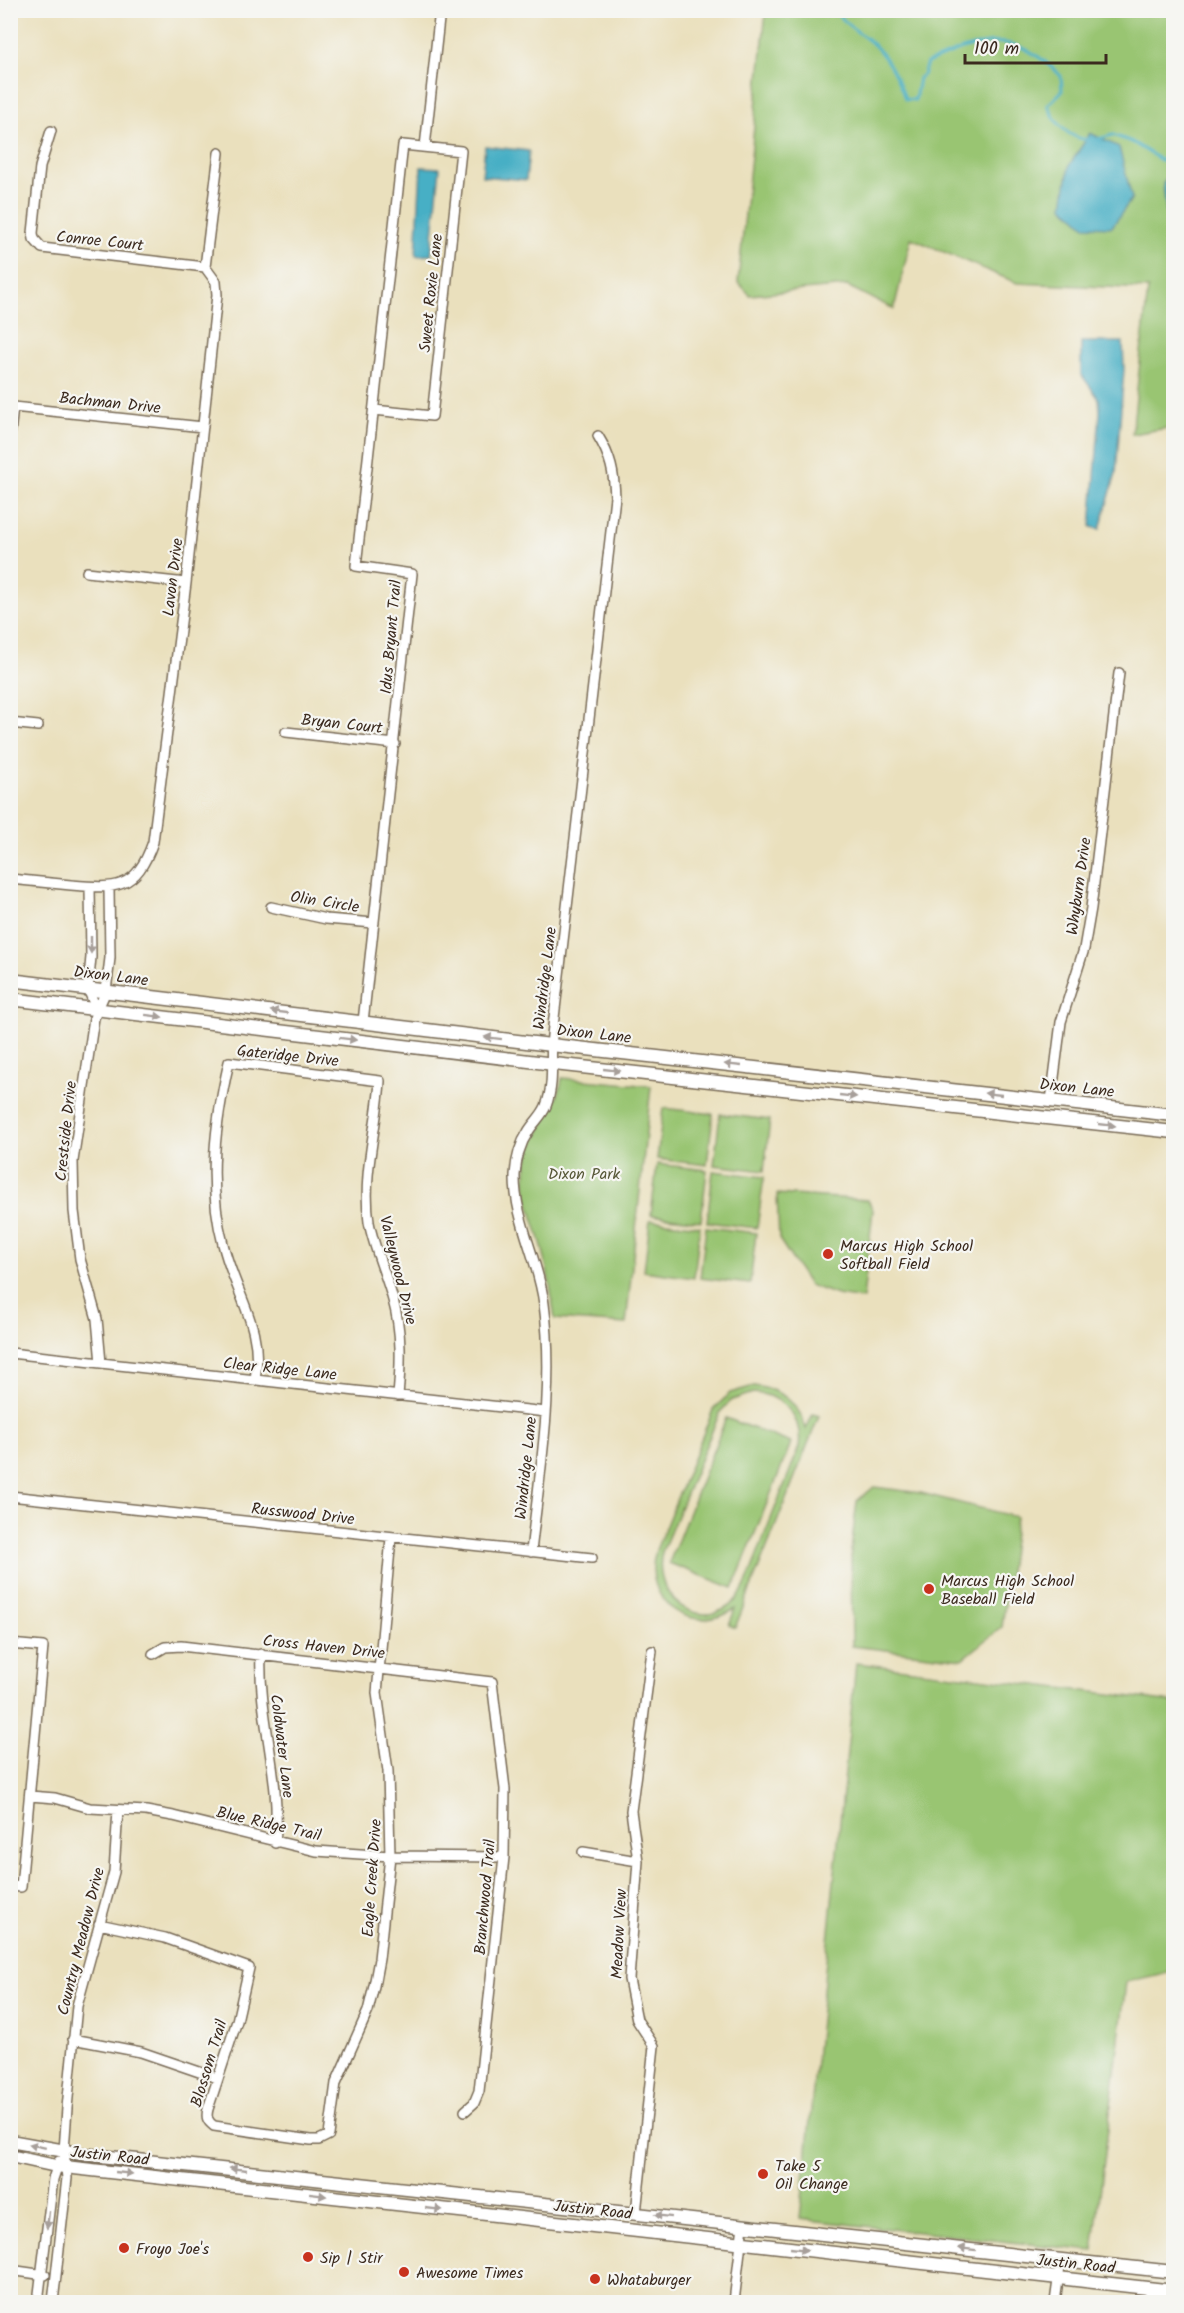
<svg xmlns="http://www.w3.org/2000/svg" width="1184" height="2313" viewBox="0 0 1184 2313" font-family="Kalam,sans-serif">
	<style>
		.green { fill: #99c572; stroke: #6a7848; stroke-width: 1.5; fill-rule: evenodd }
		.water { fill: #46afc5; stroke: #406c72; stroke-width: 1.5 }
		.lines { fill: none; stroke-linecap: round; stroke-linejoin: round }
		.stream { stroke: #46afc5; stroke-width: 3 }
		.minor-casing { stroke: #786a56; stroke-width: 12 }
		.major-casing { stroke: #786a56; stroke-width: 15 }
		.minor { stroke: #fff; stroke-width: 9 }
		.major { stroke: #fff; stroke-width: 12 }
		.oneway { fill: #a79f9a }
		.poi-dot { fill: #c8321e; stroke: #f6f6f2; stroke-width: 2 }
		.labels { text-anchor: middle; stroke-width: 4.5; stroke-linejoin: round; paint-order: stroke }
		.street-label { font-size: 16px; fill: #3b2a1e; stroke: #f6f6f2 }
		.park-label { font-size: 16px; fill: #575837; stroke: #f6f6f2 }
		.poi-label { font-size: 16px; fill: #3b2a1e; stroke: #f6f6f2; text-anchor: start }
	</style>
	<rect width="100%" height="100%" fill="#f6f6f2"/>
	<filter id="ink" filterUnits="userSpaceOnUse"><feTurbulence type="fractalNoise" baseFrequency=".0167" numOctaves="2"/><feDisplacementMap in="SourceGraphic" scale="12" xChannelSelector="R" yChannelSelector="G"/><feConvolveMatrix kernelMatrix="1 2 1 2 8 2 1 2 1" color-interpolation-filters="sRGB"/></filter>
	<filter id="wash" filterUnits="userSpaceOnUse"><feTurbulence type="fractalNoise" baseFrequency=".008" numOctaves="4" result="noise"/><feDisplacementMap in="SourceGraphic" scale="24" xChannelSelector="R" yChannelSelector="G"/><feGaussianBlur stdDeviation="1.35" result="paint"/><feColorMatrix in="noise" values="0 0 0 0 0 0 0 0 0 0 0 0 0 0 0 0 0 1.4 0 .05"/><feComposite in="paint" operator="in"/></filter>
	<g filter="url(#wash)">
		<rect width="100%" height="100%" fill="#eae0bd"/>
		<path class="green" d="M766,11H1173V427L1132,434L1148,289L1017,283L911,238L894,309L847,286L750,295L738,282Z
			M562,1078L651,1086L626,1324L555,1319C552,1296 548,1273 543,1250C536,1222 521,1194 527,1164C533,1132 558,1110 562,1078Z
			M663,1108L713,1114L707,1165L657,1159Z
			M720,1114L770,1120L764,1171L714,1165Z
			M657,1164L707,1170L701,1221L651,1215Z
			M713,1171L764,1177L757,1228L707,1222Z
			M777,1194L868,1200L873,1210L863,1299L837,1295L809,1285L779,1239Z
			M650,1220L700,1226L694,1278L644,1271Z
			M706,1227L756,1233L750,1284L700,1278Z
			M754,1386C781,1389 799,1403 806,1429L813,1414L819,1416L735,1628L729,1625L735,1609C691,1638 640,1600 656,1550L713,1410L730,1393ZM753,1393C783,1395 803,1417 799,1447C787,1479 774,1510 762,1542C755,1559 750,1578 741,1593C713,1637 650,1606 662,1552L720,1412L732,1400Z
			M726,1418L791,1443L733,1588L669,1563Z
			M874,1487L921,1493L1016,1517L1002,1627L963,1659L852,1646L851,1550L857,1501Z
			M856,1663L1173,1702V1971L1126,1982L1093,2251L800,2219Z"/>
		<path class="water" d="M1090,133L1119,147L1132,198L1112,227L1085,226L1063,206L1069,166Z
			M485,146L529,151L526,180L482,176Z
			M421,167L440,168L431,255L416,256Z
			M1173,169V221L1167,219L1163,184Z
			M1081,342H1123L1124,369L1116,473L1100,529L1091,527L1100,412L1099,399L1081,374Z"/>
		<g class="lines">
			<path class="stream" d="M835,10C844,24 859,32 871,42C886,55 899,80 905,99L915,100L919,78L923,75L927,63C984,39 1013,28 1061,76L1062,91L1048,105C1055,123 1068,138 1088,140
				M1098,139L1113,135L1132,142L1174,168"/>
		</g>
	</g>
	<g filter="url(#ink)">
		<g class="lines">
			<g class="minor-casing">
				<path id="minor" d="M51,131L40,167L33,233L34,239L42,248L205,267
					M425,147L440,10
					M10,434L13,407L203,427
					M87,572L186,583
					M10,723L38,726
					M286,732L395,744
					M10,879C31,881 51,883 71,885C117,889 136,890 153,842L186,583L217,295L216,282L205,267L219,153
					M90,887L91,957L88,989L96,1008
					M271,907L326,919L374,923
					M363,1022L412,574L356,566L403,145L461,151L432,416L374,410
					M1051,1101L1061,1022L1084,949L1091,908L1119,673
					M10,1353L546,1412
					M101,1363L97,1319L80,1259L74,1211L73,1161L94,1018L106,991L110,958L109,889
					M255,1380C264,1326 235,1294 223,1244C207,1183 215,1123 229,1062L380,1081C377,1128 362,1174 369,1222C374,1249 386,1274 393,1300C402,1332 401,1363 398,1396
					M10,1496L592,1558
					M531,1552C540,1470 555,1386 544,1304C539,1261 514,1219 515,1175C516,1161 520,1144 528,1132C533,1123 542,1116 546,1106C555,1082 550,1059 552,1035L615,497C614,473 611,457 598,436
					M10,1644L43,1647L21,1887L10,1886
					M153,1654L165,1647L181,1646L492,1682L505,1789L504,1857L479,2091L474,2103L465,2111
					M261,1654C258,1717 282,1779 275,1843
					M30,1796L55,1798L90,1808L146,1811L173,1816L316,1851L390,1856L504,1857
					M583,1852L638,1861
					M99,1924L165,1938L249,1968L237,2021L208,2109C206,2117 207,2121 214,2126L311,2140H319L329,2135L336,2083L368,2011L374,1986L379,1959L390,1856L388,1771L377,1693L391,1538
					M73,2039L141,2052L217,2078
					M636,2213L654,2046L637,2020L629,1979L638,1861L631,1811L652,1651
					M10,2270L45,2275
					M38,2302L53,2179L59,2161
					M53,2302L67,2178L64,2151L67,2108L77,2006L114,1872L118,1810
					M734,2302L743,2225
					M1055,2302L1061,2259"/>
			</g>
			<g class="major-casing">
				<path id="major" d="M10,980L551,1045L1174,1115
					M10,999L554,1064L1174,1132
					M10,2141L82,2154L1174,2272
					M10,2156L56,2166L1174,2291"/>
			</g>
			<use href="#minor" class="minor"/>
			<use href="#major" class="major"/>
		</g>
		<defs><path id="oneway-solid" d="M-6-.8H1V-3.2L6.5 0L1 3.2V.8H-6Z" transform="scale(1.5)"/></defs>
		<g class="oneway">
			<use href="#oneway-solid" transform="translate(91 945) rotate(90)"/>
			<use href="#oneway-solid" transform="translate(279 1012) rotate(-173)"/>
			<use href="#oneway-solid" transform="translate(154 1016) rotate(7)"/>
			<use href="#oneway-solid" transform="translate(493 1038) rotate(-173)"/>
			<use href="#oneway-solid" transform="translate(348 1039) rotate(7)"/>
			<use href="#oneway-solid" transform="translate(733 1065) rotate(-174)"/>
			<use href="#oneway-solid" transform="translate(612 1070) rotate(6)"/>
			<use href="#oneway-solid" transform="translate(993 1094) rotate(-174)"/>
			<use href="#oneway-solid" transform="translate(848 1096) rotate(6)"/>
			<use href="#oneway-solid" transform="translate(1107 1125) rotate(6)"/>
			<use href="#oneway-solid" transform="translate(37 2146) rotate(-168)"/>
			<use href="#oneway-solid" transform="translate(238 2169) rotate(-174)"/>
			<use href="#oneway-solid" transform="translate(124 2173) rotate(6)"/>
			<use href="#oneway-solid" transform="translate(318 2195) rotate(7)"/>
			<use href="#oneway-solid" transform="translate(434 2209) rotate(6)"/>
			<use href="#oneway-solid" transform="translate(663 2216) rotate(-173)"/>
			<use href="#oneway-solid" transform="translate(48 2220) rotate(97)"/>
			<use href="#oneway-solid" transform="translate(799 2249) rotate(6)"/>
			<use href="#oneway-solid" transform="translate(967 2249) rotate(-173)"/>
		</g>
	</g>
	<g class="poi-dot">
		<circle cx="828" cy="1254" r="6"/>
		<circle cx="929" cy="1589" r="6"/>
		<circle cx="763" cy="2174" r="6"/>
		<circle cx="124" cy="2248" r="6"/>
		<circle cx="308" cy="2257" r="6"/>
		<circle cx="404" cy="2272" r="6"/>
		<circle cx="595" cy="2279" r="6"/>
	</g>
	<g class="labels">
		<g class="street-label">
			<text transform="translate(100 240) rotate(6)" y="6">Conroe Court</text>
			<text transform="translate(430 293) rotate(-84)" y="6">Sweet Roxie Lane</text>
			<text transform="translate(110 402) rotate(6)" y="6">Bachman Drive</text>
			<text transform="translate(172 577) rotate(-83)" y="6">Lavon Drive</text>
			<text transform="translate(390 637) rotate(-85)" y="6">Idus Bryant Trail</text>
			<text transform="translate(342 723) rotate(6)" y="6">Bryan Court</text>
			<text transform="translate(1078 886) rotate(-82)" y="6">Whyburn Drive</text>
			<text transform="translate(325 901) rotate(9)" y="6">Olin Circle</text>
			<text transform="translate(111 975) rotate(7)" y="6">Dixon Lane</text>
			<text transform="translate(544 978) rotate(-83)" y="6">Windridge Lane</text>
			<text transform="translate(594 1033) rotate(6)" y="6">Dixon Lane</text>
			<text transform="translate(288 1055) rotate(6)" y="6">Gateridge Drive</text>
			<text transform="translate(1077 1087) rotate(6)" y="6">Dixon Lane</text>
			<text transform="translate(65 1131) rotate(-84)" y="6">Crestside Drive</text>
			<text transform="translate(399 1270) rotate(76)" y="6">Valleywood Drive</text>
			<text transform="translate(280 1368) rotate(6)" y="6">Clear Ridge Lane</text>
			<text transform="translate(525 1468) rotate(-84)" y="6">Windridge Lane</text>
			<text transform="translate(303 1513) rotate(6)" y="6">Russwood Drive</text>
			<text transform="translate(324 1646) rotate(6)" y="6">Cross Haven Drive</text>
			<text transform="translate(283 1746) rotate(83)" y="6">Coldwater Lane</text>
			<text transform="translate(269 1823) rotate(13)" y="6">Blue Ridge Trail</text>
			<text transform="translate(371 1878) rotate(-86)" y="6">Eagle Creek Drive</text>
			<text transform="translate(484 1897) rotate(-85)" y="6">Branchwood Trail</text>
			<text transform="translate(618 1934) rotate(-87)" y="6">Meadow View</text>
			<text transform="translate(80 1941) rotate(-76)" y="6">Country Meadow Drive</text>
			<text transform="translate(208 2063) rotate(-73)" y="6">Blossom Trail</text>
			<text transform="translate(110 2155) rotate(6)" y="6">Justin Road</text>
			<text transform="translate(593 2209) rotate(6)" y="6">Justin Road</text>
			<text transform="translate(1076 2263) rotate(6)" y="6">Justin Road</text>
		</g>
		<g class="park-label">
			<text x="584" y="1179">Dixon Park</text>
		</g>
		<g class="poi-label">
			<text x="840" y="1251">Marcus High School<tspan x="840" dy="18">Softball Field</tspan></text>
			<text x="941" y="1586">Marcus High School<tspan x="941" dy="18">Baseball Field</tspan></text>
			<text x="775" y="2171">Take 5<tspan x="775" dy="18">Oil Change</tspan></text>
			<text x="136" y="2254">Froyo Joe's</text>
			<text x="320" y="2263">Sip | Stir</text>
			<text x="416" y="2278">Awesome Times</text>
			<text x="607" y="2285">Whataburger</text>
		</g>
	</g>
	<rect width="1184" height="2313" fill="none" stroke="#f6f6f2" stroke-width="36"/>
	<path d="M965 54v9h141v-9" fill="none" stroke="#3b2a1e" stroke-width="3"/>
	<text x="974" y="54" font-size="18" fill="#3b2a1e" stroke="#f6f6f2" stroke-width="4.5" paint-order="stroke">100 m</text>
</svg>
